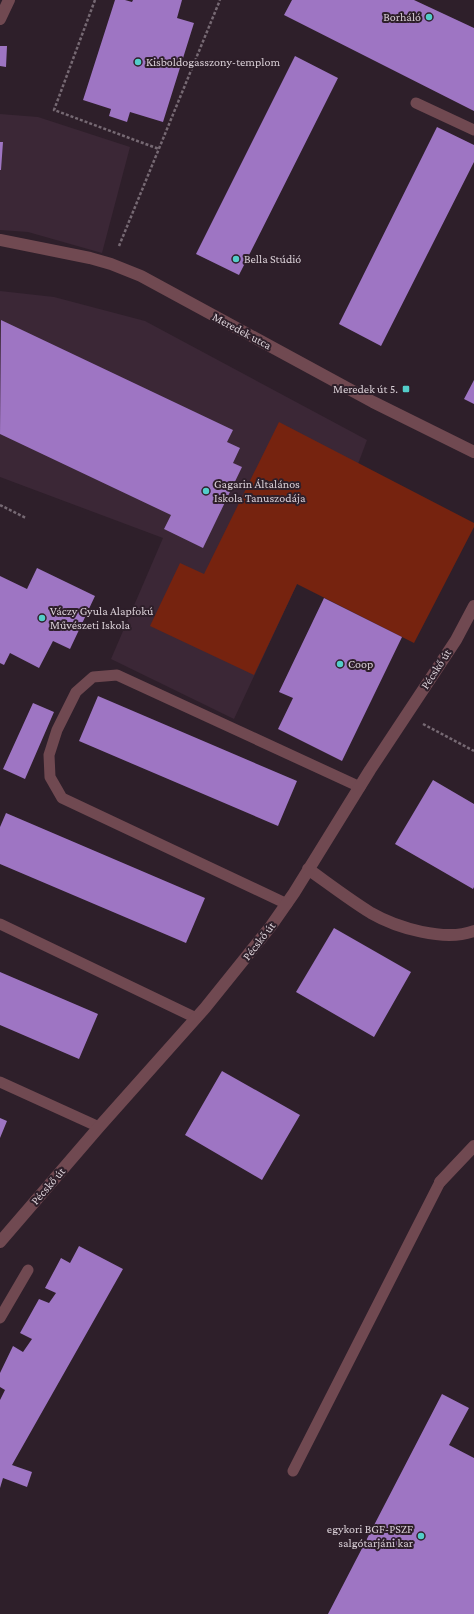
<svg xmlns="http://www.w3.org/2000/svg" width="474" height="1614" viewBox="0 0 474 1614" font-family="'Crimson Pro',serif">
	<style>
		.built { fill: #3b2736 }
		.green { fill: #76230f }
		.building { fill: #9e75c3 }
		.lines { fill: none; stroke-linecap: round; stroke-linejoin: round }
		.path { stroke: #766973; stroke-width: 2.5; stroke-dasharray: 3 2; stroke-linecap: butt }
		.lane { stroke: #704951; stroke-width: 11 }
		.street { stroke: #704951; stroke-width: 12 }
		.poi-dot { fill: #53cdc9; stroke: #2e1f2a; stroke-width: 1.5 }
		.labels { text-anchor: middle; stroke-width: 4; stroke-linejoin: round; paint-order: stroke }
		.poi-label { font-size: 12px; fill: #d9cfd6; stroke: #2e1f2a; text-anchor: start }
		.street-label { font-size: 12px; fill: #d9cfd6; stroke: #2e1f2a }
	</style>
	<rect width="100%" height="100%" fill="#2e1f2a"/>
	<path class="built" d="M0,114L38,117L130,147L102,253L28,232L0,230Z
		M0,291L54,297L145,321L367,440L358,464L297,584L234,719L111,659L163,538L0,477Z"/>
	<path class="green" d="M279,422L474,523V527L414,643L297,584L254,675L150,626L180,563L204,574Z"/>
	<path class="building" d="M115,0H125L132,2L133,0H182L177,18L194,23L163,122L130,112L127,122L109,116L111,109L83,100Z
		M292,0H414L474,28V111L284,15Z
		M0,46H7L6,67L0,66Z
		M295,56L338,78L239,275L196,254Z
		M437,127L474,145V162L381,346L339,324Z
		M0,142H3L1,170H0Z
		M1,320L233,430L227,442L240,448L233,463L242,467L203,548L164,529L171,515L0,434Z
		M474,380V404L464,399Z
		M37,568L95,596L70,649L53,641L39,668L10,653L4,665L0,663V576L27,589Z
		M324,598L402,637L342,761L278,729L293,698L279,692Z
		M98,696L297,781L278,826L79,741Z
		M33,703L54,712L25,779L3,769Z
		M433,780L474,804V887L473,889L395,844Z
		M6,813L205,898L186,943L0,864V827Z
		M334,928L411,972L374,1037L296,992Z
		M0,972L98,1014L79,1059L0,1025Z
		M222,1071L300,1115L262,1180L185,1135Z
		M0,1118L7,1121L0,1138Z
		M79,1246L123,1269L12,1465L32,1472L27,1487L3,1478L0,1488V1400L5,1390L0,1387V1373L13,1346L23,1352L32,1339L20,1333L39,1299L49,1303L56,1293L45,1288L61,1258L70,1263Z
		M442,1394L469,1408L449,1445L474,1458V1614H328Z"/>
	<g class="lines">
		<path class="path" d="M95,0L54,110L159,149
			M119,246L220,0
			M0,505L26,518
			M423,724L474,751"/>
		<path class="lane" d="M416,103L474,130
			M287,904L62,798L50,777L49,755L57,730L76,692L93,677L117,675L360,787
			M0,924L196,1018
			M0,1082L99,1127
			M0,1318L28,1270
			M293,1471L440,1182"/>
		<path class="street" d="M0,19L9,0
			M0,240L90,258L111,264L141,276L373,402L474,452
			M308,869C329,884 350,900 371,913C397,928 445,942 474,931
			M440,1182L474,1146
			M0,1242L99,1127L205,1008L271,926L294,893L370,770L456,640L474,606"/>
	</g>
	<g class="poi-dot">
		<circle cx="429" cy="17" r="4"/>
		<circle cx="138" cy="62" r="4"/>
		<circle cx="236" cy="259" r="4"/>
		<rect x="402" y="385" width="8" height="8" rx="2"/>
		<circle cx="206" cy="491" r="4"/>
		<circle cx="42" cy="618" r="4"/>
		<circle cx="340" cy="664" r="4"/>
		<circle cx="421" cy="1536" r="4"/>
	</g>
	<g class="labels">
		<g class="poi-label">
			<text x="421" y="21" text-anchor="end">Borháló</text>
			<text x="146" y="66">Kisboldogasszony-templom</text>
			<text x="244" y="263">Bella Stúdió</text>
			<text x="398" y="393" text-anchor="end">Meredek út 5.</text>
			<text x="214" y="488">Gagarin Általános<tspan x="214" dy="14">Iskola Tanuszodája</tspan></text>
			<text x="50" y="615">Váczy Gyula Alapfokú<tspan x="50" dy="14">Művészeti Iskola</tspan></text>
			<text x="348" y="668">Coop</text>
			<text x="413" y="1533" text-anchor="end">egykori BGF-PSZF<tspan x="413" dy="14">salgótarjáni kar</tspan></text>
		</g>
		<g class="street-label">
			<text transform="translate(242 331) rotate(28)" y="4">Meredek utca</text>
			<text transform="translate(436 669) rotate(-57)" y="4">Pécskő út</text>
			<text transform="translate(259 941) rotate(-52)" y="4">Pécskő út</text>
			<text transform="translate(48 1186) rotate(-49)" y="4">Pécskő út</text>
		</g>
	</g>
</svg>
